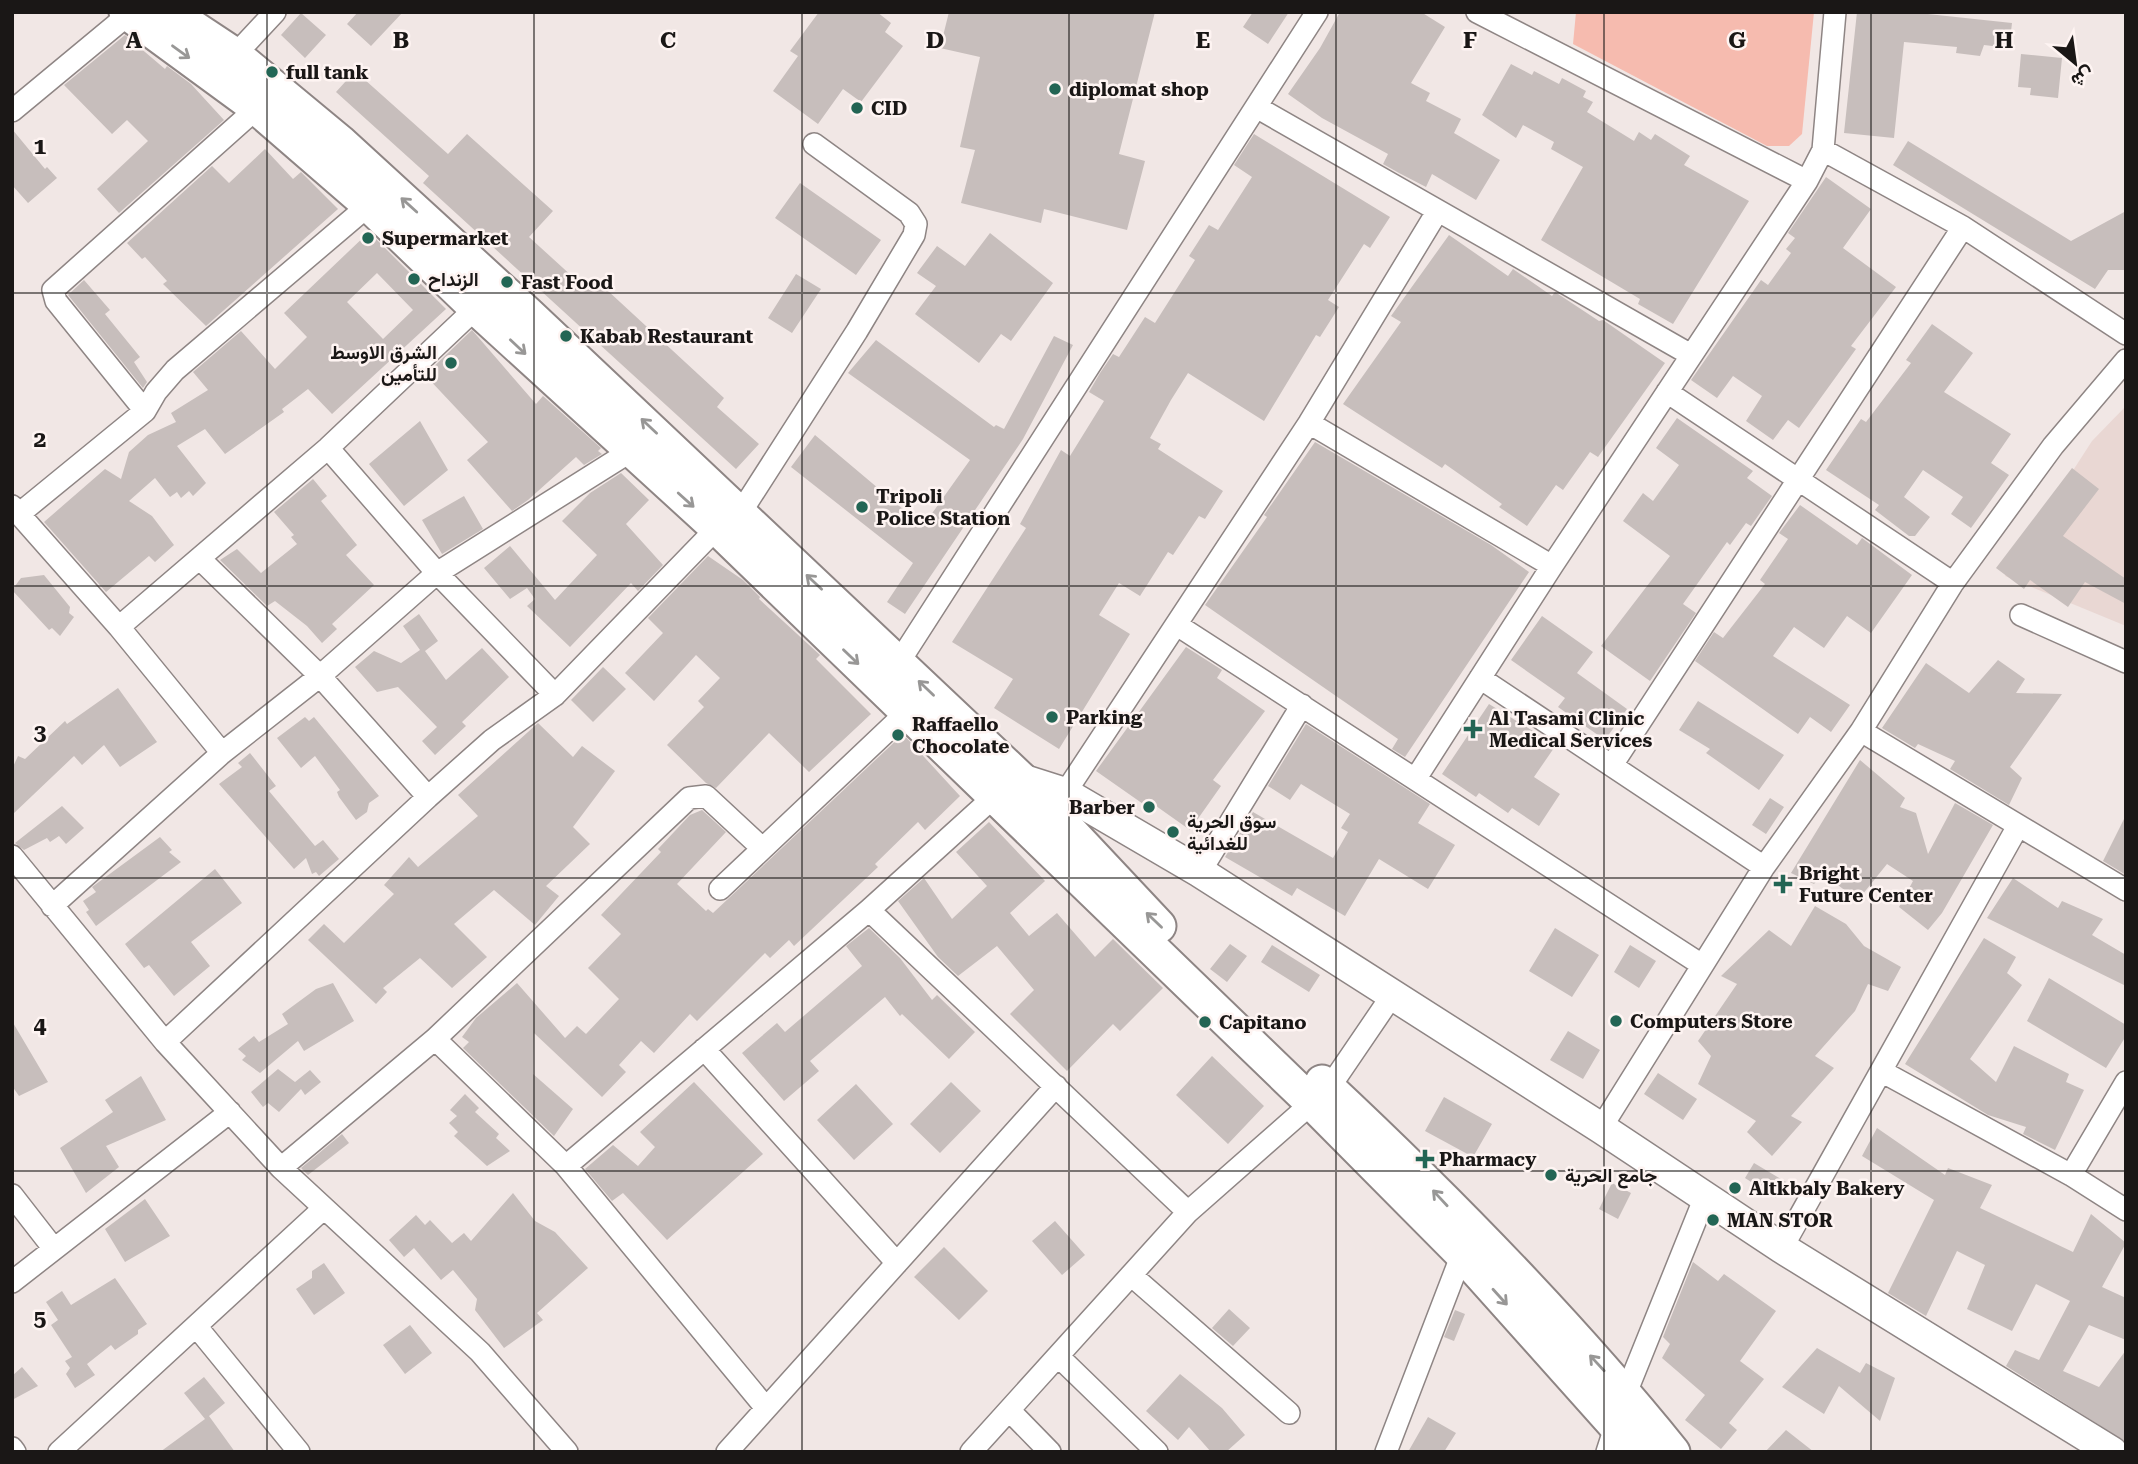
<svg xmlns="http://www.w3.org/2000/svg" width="2138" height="1464" viewBox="0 0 2138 1464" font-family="'Roboto Serif',Vazirmatn,serif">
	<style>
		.built { fill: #e9d7d3 }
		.green { fill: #f6bbaf }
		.building { fill: #c7bebc; fill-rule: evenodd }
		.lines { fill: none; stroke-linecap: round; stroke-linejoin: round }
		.street-casing { stroke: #8e8584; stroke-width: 24 }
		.secondary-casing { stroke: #8e8584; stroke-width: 33 }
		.primary-casing { stroke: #8e8584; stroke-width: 37 }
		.street { stroke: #fff; stroke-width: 21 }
		.secondary { stroke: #fff; stroke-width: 30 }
		.primary { stroke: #fff; stroke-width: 33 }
		.oneway { stroke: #989796 }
		.grid { fill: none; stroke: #1a1716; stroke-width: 2; stroke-opacity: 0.55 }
		.poi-dot { fill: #236554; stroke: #fef4f2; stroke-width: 2.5 }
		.labels { text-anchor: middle; stroke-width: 5; stroke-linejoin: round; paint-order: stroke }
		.poi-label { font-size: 19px; font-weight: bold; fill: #1a1716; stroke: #fef4f2; text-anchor: start }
		.grid-label { font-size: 23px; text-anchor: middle; font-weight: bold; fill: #1a1716; stroke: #fef4f2; stroke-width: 5; stroke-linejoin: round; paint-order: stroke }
	</style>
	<rect width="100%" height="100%" fill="#f1e7e5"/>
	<path class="built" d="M2126,406V626L2005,576L2092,441Z"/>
	<path class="green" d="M1576,12H1814L1802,134L1789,146H1767L1573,44Z"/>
	<path class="building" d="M358,12H403L371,46L347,24Z
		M819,12H877L891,23L885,32L903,46L861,102L843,89L818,124L773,91L798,56L790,51Z
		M949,12H1155L1119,154L1145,161L1127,230L1044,209L1041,223L961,203L975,150L960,147L980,57L940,48Z
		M1253,12H1289L1268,44L1243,27Z
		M1340,12H1421L1445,27L1411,83L1430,93L1426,101L1461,119L1454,133L1500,160L1476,200L1432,174L1426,187L1399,173L1383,164L1388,154L1322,118L1288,94L1320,48Z
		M1857,12H1909L2012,23L2009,48L1984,45L1980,56L1956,53L1957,47L1904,42L1894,138L1844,133Z
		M301,13L326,35L305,58L281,35Z
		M125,35L165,69L167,66L191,84L224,120L119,213L97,189L148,141L127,120L112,134L64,85Z
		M2021,54L2062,58L2058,98L2030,95L2031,88L2018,87Z
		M1511,64L1532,75L1534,71L1559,84L1562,78L1586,91L1583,97L1593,102L1587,112L1634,141L1639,132L1651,140L1655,134L1690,156L1684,165L1749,201L1673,324L1638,304L1640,299L1541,240L1583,167L1551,149L1554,142L1523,125L1516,138L1482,115Z
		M355,71L448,154L467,134L553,211L529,237L585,288L594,278L724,398L717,407L759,444L736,469L423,183L429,176L336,92Z
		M12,129L45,169L47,167L57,178L28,203L12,185Z
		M1254,134L1390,217L1370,248L1364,244L1328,300L1339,307L1320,337L1316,335L1264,421L1188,373L1171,400L1150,438L1161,444L1158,449L1223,491L1205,519L1199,516L1173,555L1168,552L1140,596L1119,583L1099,615L1130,634L1059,749L994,708L1013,679L952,642L1026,528L1020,524L1061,450L1070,456L1104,401L1089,392L1100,373L1113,354L1119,357L1145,317L1155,323L1195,260L1189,256L1209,225L1218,230L1252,177L1234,165Z
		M1908,141L2071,241L2126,211V270H2108L2095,289L1893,165Z
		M265,149L293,179L301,172L338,209L206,326L163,284L167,281L145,257L142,259L127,243L212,166L229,183Z
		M1826,177L1871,209L1843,248L1896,287L1851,346L1856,349L1799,428L1788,420L1773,440L1746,421L1762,396L1733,376L1717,398L1691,380L1761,280L1768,285L1791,253L1786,249L1795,238L1788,233Z
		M800,183L881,240L856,275L775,218Z
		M369,232L446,309L332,414L308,389L282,409L284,412L225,454L205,429L177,446L206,483L193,496L189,491L181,498L177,492L170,497L155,478L129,501L152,516L174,545L155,562L149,556L106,592L44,522L105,469L121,479L129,452L148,435L176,422L171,413L208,390L193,372L241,331L275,369L307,337L284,313ZM377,273L413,310L383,339L347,302Z
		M990,233L1053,283L1011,341L1001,334L979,363L915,314L936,286L917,273L937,246L965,266Z
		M1449,235L1508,276L1513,269L1552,296L1555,292L1599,321L1603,320L1665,363L1598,457L1590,452L1563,490L1556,485L1527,526L1499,507L1502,504L1445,464L1442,468L1343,404L1401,322L1391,316Z
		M796,274L821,289L792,333L768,318Z
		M84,280L110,310L105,314L140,357L134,362L147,382L143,388L68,295Z
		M1932,324L1973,353L1944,392L2011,434L1991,463L2009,475L1971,528L1951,514L1963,497L1923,470L1904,497L1930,517L1915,536H1909L1875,510L1879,505L1826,470L1861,419L1866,422L1911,363L1906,360Z
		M472,330L536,404L543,396L601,448L598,451L602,454L584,465L576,457L528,500L512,511L467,460L488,442L425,375Z
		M1054,336L1073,345L1023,439L905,614L887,602L913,563L791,467L815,435L923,526L970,460L848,373L876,340L994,427L996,425L1004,429Z
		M1677,418L1753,471L1747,478L1772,496L1751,526L1746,523L1730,545L1727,542L1683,604L1696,613L1650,681L1601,646L1670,556L1623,521L1643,493L1653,501L1679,465L1656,448Z
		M420,421L448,470L404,506L369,464Z
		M1315,442L1491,545L1529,572L1405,757L1392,749L1398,739L1205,605L1267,517L1264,515Z
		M2072,468L2099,489L2063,536L2126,579V604L2085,582L2068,607L2030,580L2024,589L1996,568Z
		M621,473L649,500L626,524L663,565L638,591L631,583L570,647L527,606L535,599L527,588L510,599L484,568L510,546L555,600L597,555L562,521L590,493Z
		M313,479L327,496L321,501L357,545L346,555L374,585L332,624L337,629L322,643L307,626L275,601L267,606L220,560L237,549L261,573L297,544L291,537L294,535L274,512Z
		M464,496L483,529L442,554L422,520Z
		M1800,505L1857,545L1862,538L1912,575L1871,633L1847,616L1824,648L1794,627L1773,656L1850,705L1831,732L1810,717L1798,734L1695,661L1714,632L1723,638L1765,584L1760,580L1788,539L1779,533Z
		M708,556L743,580L760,597L759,599L820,655L816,659L871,714L809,772L769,733L716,788L706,783L667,745L704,707L698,701L720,678L696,655L654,701L625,673L663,633L648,618Z
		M44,575L70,607L69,613L74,617L60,636L52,628L49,630L12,590L21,578Z
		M419,614L438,641L425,651L446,680L482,648L509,677L462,722L466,726L435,755L422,741L437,727L398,687L377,692L355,667L374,651L401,663L420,650L403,626Z
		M1542,616L1593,652L1577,673L1627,709L1605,740L1558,707L1565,698L1511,660Z
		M1186,647L1222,670L1217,678L1265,711L1213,780L1221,786L1190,830L1149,801L1146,806L1096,771Z
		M1998,660L2025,679L2016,693L2062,694L2010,767L2022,778L2009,805L1950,769L1955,761L1918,744L1915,748L1882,728L1926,663L1969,693Z
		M603,667L626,689L593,722L571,700Z
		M118,688L157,742L120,767L104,745L82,765L74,756L12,815V769L18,756L25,759L65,721L67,724Z
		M1698,701L1784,755L1759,790L1706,753L1710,749L1679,730Z
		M1489,704L1556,745L1534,777L1560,794L1539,826L1512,808L1508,813L1479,793L1476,797L1442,774Z
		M305,717L309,721L314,717L379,796L369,803L367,812L356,820L339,797L337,792L340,790L315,756L301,768L277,738Z
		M538,723L573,757L582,746L615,771L573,827L590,844L546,886L559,896L535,925L494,890L454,924L487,957L452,988L420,958L383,988L387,992L376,1004L308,940L324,924L344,943L394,894L384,885L409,857L418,867L478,816L458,795Z
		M1306,724L1430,804L1418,823L1455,845L1428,889L1379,859L1345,916L1297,888L1292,896L1225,857L1253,812L1333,858L1348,832L1341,828L1350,814L1301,784L1290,800L1268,786Z
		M903,734L960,796L925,830L918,822L875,864L878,867L794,946L789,940L770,958L765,953L697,1021L690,1014L654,1053L641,1041L619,1065L626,1072L602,1097L534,1033L533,1074L573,1109L554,1136L463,1048L469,1042L462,1037L476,1018L517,983L565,1038L577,1026L586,1034L619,999L588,968L621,934L601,915L661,852L658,849L690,815L702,810L726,832L677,884L706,911L708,909L713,913Z
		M250,753L276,786L269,791L315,846L323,840L339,859L319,876L316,872L312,874L306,858L294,869L219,784L242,767L238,763Z
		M1860,760L1905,798L1900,807L1916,813L1928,854L1955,803L1993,825L1942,913L1928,930L1899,907L1913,881L1887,864L1858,900L1823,874L1814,884L1791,873Z
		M1770,798L1784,807L1766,834L1752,825Z
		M62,806L84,828L66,844L59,836L50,842L47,838L24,850L15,843Z
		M2126,815V875L2103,861Z
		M989,822L1045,881L1010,913L1029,936L1057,913L1095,957L1113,939L1163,988L1120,1031L1113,1024L1067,1071L1010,1014L1034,990L997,946L958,976L938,957L898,901L924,878L952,919L987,886L956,852Z
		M160,837L172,850L169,852L181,862L96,926L86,912L89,910L83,901L96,892L92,887Z
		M215,869L242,903L191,942L210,966L174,996L149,965L144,968L125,944Z
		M2013,878L2058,908L2062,901L2103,919L2092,935L2126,955V986L1987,918Z
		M1815,906L1846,924L1864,946L1901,967L1888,991L1868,984L1855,1011L1815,1056L1834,1068L1791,1116L1802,1122L1772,1156L1747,1132L1756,1121L1698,1084L1711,1056L1698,1041L1737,984L1721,976L1769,930L1791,946Z
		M869,928L900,958L932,1000L937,995L975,1032L949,1059L902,1014L900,1016L885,997L810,1061L819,1071L784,1101L742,1053L777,1023L785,1032L862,966L846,946Z
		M1555,928L1599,955L1572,997L1529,971Z
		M1984,938L2016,957L2007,973L2022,985L1970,1059L1996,1082L2014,1046L2069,1074L2066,1082L2084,1090L2055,1150L2023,1134L2026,1127L1988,1115L1905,1064Z
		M1230,944L1247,956L1227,982L1210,969Z
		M1272,945L1320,975L1309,992L1261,962Z
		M1630,945L1656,961L1639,988L1614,972Z
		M2049,978L2126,1025V1036L2106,1068L2027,1021Z
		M333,983L354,1021L304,1051L298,1041L260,1073L242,1060L246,1056L238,1049L254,1036L259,1042L288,1024L282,1014L316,989Z
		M12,1021L48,1082L19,1096L12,1086Z
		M1568,1031L1600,1050L1583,1079L1550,1060Z
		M1212,1056L1264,1106L1228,1144L1176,1095Z
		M278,1069L295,1082L310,1070L321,1082L305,1095L301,1089L279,1112L268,1103L263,1107L251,1092Z
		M1658,1073L1697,1099L1683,1120L1644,1094Z
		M141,1076L166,1120L106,1146L119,1167L86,1193L60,1148L113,1112L105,1100Z
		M694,1082L763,1154L667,1240L623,1193L612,1201L585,1169L613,1145L638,1166L655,1147L640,1132Z
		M951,1082L981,1111L940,1153L910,1124Z
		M856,1084L893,1124L854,1160L817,1120Z
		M465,1094L479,1108L475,1112L499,1134L496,1138L510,1151L487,1166L454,1136L458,1132L449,1123L457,1116L450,1110Z
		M1444,1097L1492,1124L1473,1157L1425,1131Z
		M1877,1128L1945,1175L1948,1168L1992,1185L1980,1208L2073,1252L2091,1214L2126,1243L2102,1287L2126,1298V1340L2089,1325L2063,1371L2099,1387L2126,1350V1442L2006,1366L2015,1350L2039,1360L2070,1301L2036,1284L2012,1331L1967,1309L1985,1265L1957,1251L1926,1316L1888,1293L1934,1200L1862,1156Z
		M342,1134L349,1143L308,1175L301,1168Z
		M1754,1163L1786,1182L1776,1198L1745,1178Z
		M1612,1183L1631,1193L1618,1219L1599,1209Z
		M513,1193L535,1221L555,1232L588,1268L537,1313L543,1320L504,1348L475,1310L477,1299L453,1270L441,1280L414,1248L404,1257L389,1240L416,1215L425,1225L430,1220L452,1243L464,1233L471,1241Z
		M145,1199L170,1236L125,1262L105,1229Z
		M1055,1221L1085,1255L1062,1275L1032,1241Z
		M944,1247L988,1291L959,1320L914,1277Z
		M1693,1262L1718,1281L1724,1274L1776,1311L1740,1361L1764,1379L1729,1423L1737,1430L1721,1449L1685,1420L1705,1395L1662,1358L1670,1344L1663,1337Z
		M324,1263L345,1293L314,1315L296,1289L312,1278V1271Z
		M115,1278L147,1324L138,1330V1334L115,1350L111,1345L87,1364L95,1375L75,1388L66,1374L70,1368L65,1361L72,1357L51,1325L58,1320L46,1302L62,1291L71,1305Z
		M1229,1309L1250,1328L1233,1346L1212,1328Z
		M1455,1310L1465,1314L1454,1341L1444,1337Z
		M410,1325L432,1353L405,1374L383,1345Z
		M1817,1348L1860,1373L1866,1363L1895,1378L1880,1421L1839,1386L1824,1414L1782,1387Z
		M22,1367L38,1386L12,1400V1376Z
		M1180,1374L1222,1408L1245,1435L1226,1452H1211L1189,1427L1178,1440L1146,1411Z
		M204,1377L225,1403L209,1416L235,1452H160L205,1419L184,1393Z
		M1428,1417L1456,1433L1444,1452H1408Z
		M1786,1430L1814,1452H1765Z"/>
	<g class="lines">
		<g class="street-casing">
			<path id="street" d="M1477,12L1807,181
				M235,55L275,12
				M1258,108L1691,355
				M12,111L129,14
				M1823,150L1963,227L2126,334
				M1667,392L1953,583
				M145,411L56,301L53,290L257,108
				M1309,423L1552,566
				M328,448L437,573L555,695
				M12,506L119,627L222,753
				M741,512L857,331L914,235L916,224L909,213L814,144
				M19,514L145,411L156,392L175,370L369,205
				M200,559L320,676L428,797
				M2021,615L2126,662
				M1177,625L1702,965
				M119,627L328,448L476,308
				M899,662L1317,12
				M1480,678L1764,867
				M1861,731L2126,890
				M1612,765L1963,227
				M1416,778L1552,566L1807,181L1823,150L1835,12
				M1065,793L1309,423L1437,212
				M996,795L869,910L1188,1212
				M12,856L165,1042L281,1168L480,1352L567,1452
				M1200,872L1302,705
				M720,889L907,712
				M52,906L222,753L320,676L437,573L631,451
				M435,1039L566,1166
				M165,1042L428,797L492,740L555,695L717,528
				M704,1049L897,1263
				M1881,1071L2071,1175L2126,1210
				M1601,1128L1764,867L1861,731L1953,583L2053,446L2126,360
				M281,1168L435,1039L689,798L706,796L762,848
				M2071,1175L2126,1082
				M12,1195L54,1249
				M1782,1248L2018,826
				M1131,1275L1289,1413
				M12,1282L230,1112
				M196,1326L299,1452
				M1058,1356L1157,1452
				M766,1408L566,1166L869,910
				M1009,1410L1050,1452
				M12,1448L15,1452
				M59,1452L324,1208
				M727,1452L1056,1086
				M971,1452L1188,1212L1329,1088L1393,994
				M1386,1452L1462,1254
				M1607,1452L1626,1393L1705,1197"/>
		</g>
		<g class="secondary-casing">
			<path id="secondary" d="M1021,779L1065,793L1200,872L1601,1128L1782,1248L2112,1452"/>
		</g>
		<g class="primary-casing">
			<path id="primary" d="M126,12L257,108L369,205L476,308L717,528L1313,1104L1462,1254L1639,1452
				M170,12L235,55L340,142L528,314L1021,779L1159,926
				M1322,1082C1444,1196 1568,1322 1673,1452"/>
		</g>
		<use href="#street" class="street"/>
		<use href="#secondary" class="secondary"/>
		<use href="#primary" class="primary"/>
	</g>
	<defs><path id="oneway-shaft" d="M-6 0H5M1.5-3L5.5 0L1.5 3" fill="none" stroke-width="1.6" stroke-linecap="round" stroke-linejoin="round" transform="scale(1.75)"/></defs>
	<g class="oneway">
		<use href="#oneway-shaft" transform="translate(181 52) rotate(36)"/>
		<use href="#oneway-shaft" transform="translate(409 205) rotate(-138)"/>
		<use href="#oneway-shaft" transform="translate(518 347) rotate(43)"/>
		<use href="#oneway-shaft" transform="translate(649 426) rotate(-137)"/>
		<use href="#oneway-shaft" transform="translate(686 500) rotate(42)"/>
		<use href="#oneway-shaft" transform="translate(814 582) rotate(-137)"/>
		<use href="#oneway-shaft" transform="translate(851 657) rotate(44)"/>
		<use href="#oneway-shaft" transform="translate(926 688) rotate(-136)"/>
		<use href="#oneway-shaft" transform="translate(1154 920) rotate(-136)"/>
		<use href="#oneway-shaft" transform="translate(1440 1198) rotate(-133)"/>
		<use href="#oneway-shaft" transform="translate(1500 1297) rotate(48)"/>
		<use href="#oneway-shaft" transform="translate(1597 1363) rotate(-133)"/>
	</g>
	<path class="grid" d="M267,12V1452M534,12V1452M802,12V1452M1069,12V1452M1336,12V1452M1604,12V1452M1871,12V1452M12,293H2126M12,586H2126M12,878H2126M12,1171H2126"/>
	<g class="poi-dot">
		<circle cx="272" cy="72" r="7"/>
		<circle cx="1055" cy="89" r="7"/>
		<circle cx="857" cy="108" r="7"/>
		<circle cx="368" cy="238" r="7"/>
		<circle cx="414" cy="279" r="7"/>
		<circle cx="507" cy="282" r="7"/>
		<circle cx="566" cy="336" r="7"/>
		<circle cx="451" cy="363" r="7"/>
		<circle cx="862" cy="507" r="7"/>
		<circle cx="1052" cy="717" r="7"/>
		<path d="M1469.5 718.5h7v7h7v7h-7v7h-7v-7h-7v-7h7z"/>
		<circle cx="898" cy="735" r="7"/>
		<circle cx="1149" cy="807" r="7"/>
		<circle cx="1173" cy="832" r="7"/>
		<path d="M1779.5 873.5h7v7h7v7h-7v7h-7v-7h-7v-7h7z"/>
		<circle cx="1616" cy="1021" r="7"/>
		<circle cx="1205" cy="1022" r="7"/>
		<path d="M1421.5 1148.5h7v7h7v7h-7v7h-7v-7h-7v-7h7z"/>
		<circle cx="1551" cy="1175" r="7"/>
		<circle cx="1735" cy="1188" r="7"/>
		<circle cx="1713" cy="1220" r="7"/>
	</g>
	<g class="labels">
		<g class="poi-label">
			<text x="286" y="79">full tank</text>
			<text x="1069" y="96">diplomat shop</text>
			<text x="871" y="115">CID</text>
			<text x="382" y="245">Supermarket</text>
			<text x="428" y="286">الزنداح</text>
			<text x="521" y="289">Fast Food</text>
			<text x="580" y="343">Kabab Restaurant</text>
			<text x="437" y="359" text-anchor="end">الشرق الاوسط<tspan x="437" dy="22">للتأمين</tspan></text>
			<text x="876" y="503">Tripoli<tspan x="876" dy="22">Police Station</tspan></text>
			<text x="1066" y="724">Parking</text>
			<text x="1489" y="725">Al Tasami Clinic<tspan x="1489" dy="22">Medical Services</tspan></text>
			<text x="912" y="731">Raffaello<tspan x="912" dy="22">Chocolate</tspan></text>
			<text x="1135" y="814" text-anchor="end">Barber</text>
			<text x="1187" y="828">سوق الحرية<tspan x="1187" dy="22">للغدائية</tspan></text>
			<text x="1799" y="880">Bright<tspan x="1799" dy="22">Future Center</tspan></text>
			<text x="1630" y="1028">Computers Store</text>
			<text x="1219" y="1029">Capitano</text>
			<text x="1439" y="1166">Pharmacy</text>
			<text x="1565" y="1182">جامع الحرية</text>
			<text x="1749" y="1195">Altkbaly Bakery</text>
			<text x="1727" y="1227">MAN STOR</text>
		</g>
	</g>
	<g class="grid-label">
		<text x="134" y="48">A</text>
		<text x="401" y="48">B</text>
		<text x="668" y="48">C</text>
		<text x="935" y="48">D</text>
		<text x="1203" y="48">E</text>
		<text x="1470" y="48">F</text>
		<text x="1737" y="48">G</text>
		<text x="2004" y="48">H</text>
		<text x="40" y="154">1</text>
		<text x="40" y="447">2</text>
		<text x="40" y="740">3</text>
		<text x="40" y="1033">4</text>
		<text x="40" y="1326">5</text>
	</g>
	<rect width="2138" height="1464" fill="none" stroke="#1a1716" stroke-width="28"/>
	<g transform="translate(2075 63) rotate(151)" stroke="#fef4f2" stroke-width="5" paint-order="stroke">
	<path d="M0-5L12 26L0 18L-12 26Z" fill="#1a1716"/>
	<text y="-10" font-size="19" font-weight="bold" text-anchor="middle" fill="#1a1716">ش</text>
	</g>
</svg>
